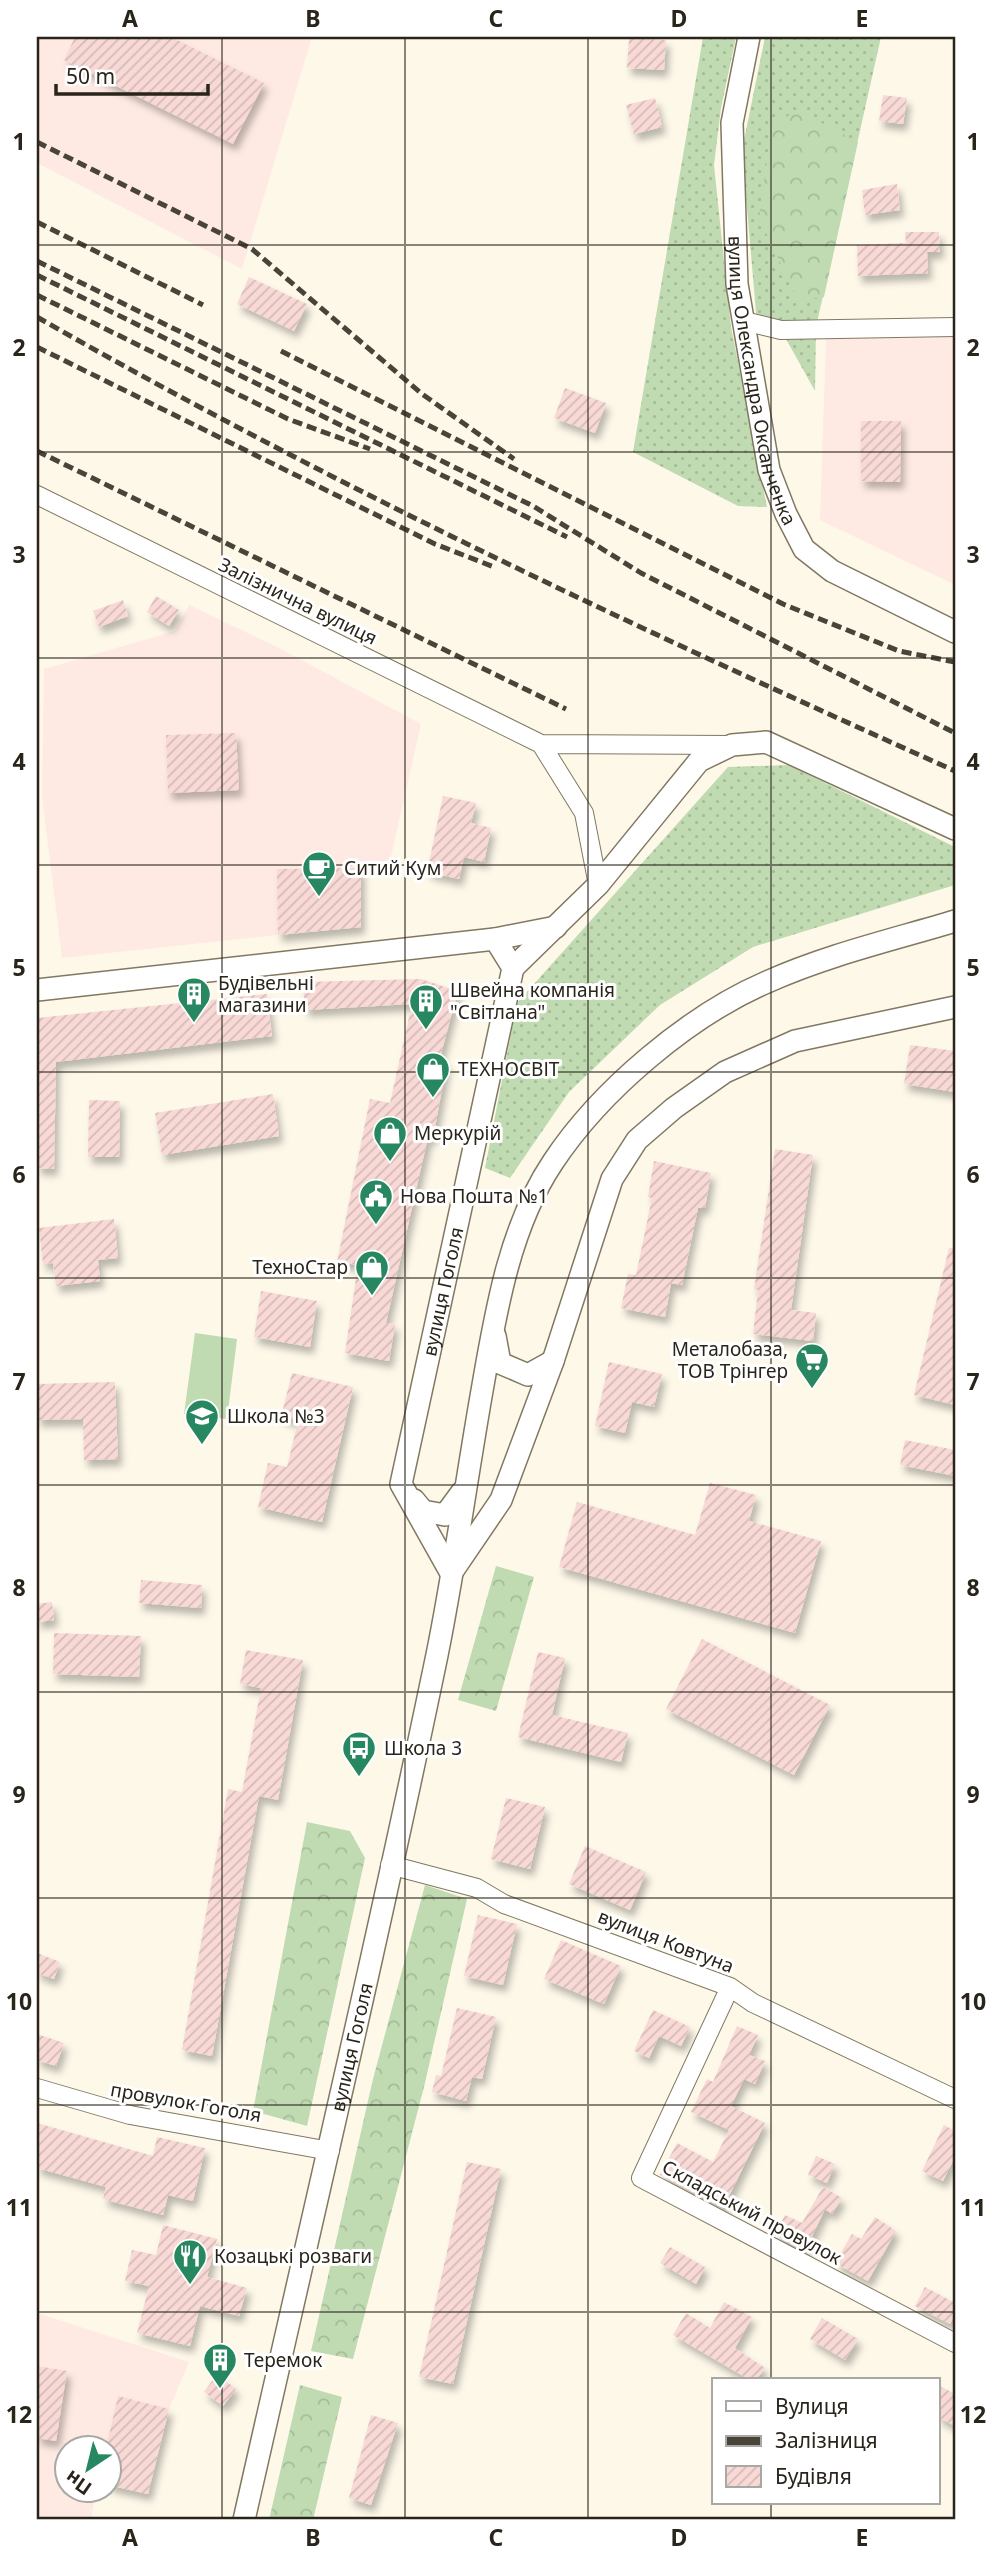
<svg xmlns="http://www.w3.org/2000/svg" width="992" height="2557" viewBox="0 0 992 2557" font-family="'Noto Sans',sans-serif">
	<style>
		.industrial { fill: #feeae2 }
		.grass { fill: url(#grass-dots) }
		.forest { fill: url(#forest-crowns) }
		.park { fill: #c0dbb1 }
		.building { fill: url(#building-hatch); filter: url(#shadow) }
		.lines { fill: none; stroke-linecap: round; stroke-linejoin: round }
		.minor-casing { stroke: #817861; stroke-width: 20 }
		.tertiary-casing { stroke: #817861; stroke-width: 24 }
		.minor { stroke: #fff; stroke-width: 18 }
		.tertiary { stroke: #fff; stroke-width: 21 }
		.rail { stroke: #49443a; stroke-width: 5; stroke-dasharray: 10 5; stroke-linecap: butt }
		.grid { fill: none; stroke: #29251b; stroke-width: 2; stroke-opacity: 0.55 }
		.labels { text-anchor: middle; stroke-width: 6; stroke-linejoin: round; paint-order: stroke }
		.street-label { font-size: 19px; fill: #29251b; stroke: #fff }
		.poi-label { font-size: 19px; fill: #29251b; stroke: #fff; text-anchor: start }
		.neatline { fill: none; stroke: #29251b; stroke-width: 2.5 }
		.grid-label { font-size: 23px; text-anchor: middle; font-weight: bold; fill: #29251b }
	</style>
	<defs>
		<pattern id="grass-dots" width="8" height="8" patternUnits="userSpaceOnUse" patternTransform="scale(1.75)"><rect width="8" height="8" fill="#c0dbb1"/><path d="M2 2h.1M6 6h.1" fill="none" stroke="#a5bc98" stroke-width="1.8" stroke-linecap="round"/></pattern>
		<pattern id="forest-crowns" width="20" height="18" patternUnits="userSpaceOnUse" patternTransform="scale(1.75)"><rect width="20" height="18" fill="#c0dbb1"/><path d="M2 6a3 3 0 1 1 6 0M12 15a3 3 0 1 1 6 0" fill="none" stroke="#a5bc98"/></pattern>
		<pattern id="building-hatch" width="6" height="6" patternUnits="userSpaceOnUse" patternTransform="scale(1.75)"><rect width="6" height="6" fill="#f8d9d6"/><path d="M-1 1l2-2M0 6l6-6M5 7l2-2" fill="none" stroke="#d5bab7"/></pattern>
		<filter id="shadow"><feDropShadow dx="4" dy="7" stdDeviation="3.5" flood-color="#0004"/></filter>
	</defs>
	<rect width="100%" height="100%" fill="#fef8e9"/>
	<path class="industrial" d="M37,37H312L242,269L37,163Z
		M920,329L955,331V585L820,520L826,339Z
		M189,605L279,648L421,724L387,874L361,868L278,869V935L62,958L42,797L44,669L175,631Z
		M37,2313L189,2362L169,2409L118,2397L106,2448H66V2490L96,2491L91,2520H37Z"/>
	<path class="grass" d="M703,37H736L721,108L714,165L731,327L767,507L738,506L633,452Z
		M765,37H881L816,327L815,391L781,330L757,324L742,150Z
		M789,765L955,847V885L753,947L660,1005L569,1092L510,1178L485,1168L517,1003L728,767Z"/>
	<path class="forest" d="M799,111L858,142L824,297L798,300L759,218L772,123Z
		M496,1566L534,1577L496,1711L458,1700Z
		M307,1822L350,1831L365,1858L307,2126L253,2111Z
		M425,1885L467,1899L424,2087L353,2359L311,2351L373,2079Z
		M300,2385L342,2397L313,2520H269Z"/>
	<path class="park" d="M195,1333L237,1339L227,1419L184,1414Z"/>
	<path class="building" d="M75,37H171L264,83L233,144L64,60Z
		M629,38L666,40L664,70L627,68Z
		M883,95L907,98L903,124L879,121Z
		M655,98L662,127L634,134L626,105Z
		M897,184L900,210L865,215L862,190Z
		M905,232H939L940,252H927L928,273L858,276L857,245L906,243Z
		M249,277L307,304L294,331L237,304Z
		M565,388L606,403L595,433L554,418Z
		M861,421H901L900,482L861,481Z
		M156,596L179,610L169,626L147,612Z
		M123,600L128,616L99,627L93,611Z
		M236,733L239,790L168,793L166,735Z
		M443,796L476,803L471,823L491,828L484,862L464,857L459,879L427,872Z
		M361,868V927L278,935L277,869Z
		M421,979L458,991L439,1061L447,1062L433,1138L428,1137L386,1323L395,1324L389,1361L345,1353L358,1265L337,1262L370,1099L390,1103L412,1004L305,1010L303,982Z
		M267,994L272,1036L56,1062L54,1169L37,1168V1018Z
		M910,1045L955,1051V1092L904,1084Z
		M273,1094L279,1136L162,1155L155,1113Z
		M89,1100L120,1101L119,1157H88Z
		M775,1149L813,1155L791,1310L816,1313L813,1341L753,1334L758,1290L754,1289Z
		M654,1161L711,1173L705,1208H698L682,1285L671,1283L665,1317L621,1308L628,1274L636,1275L652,1198L648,1197Z
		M114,1219L118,1258L98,1260L100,1281L56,1286L53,1263L43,1264L39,1228Z
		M949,1248H955V1405L914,1395Z
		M261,1291L317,1301L310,1347L254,1337Z
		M609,1362L662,1374L654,1407L632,1402L625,1433L595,1426Z
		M292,1373L353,1387L322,1522L258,1507L268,1463L287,1467L298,1421L281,1417Z
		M115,1382L118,1459L84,1460L83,1419L37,1420V1384Z
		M905,1440L955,1450V1476L900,1465Z
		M710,1483L756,1495L749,1521L821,1541L795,1633L559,1567L577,1502L695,1535Z
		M141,1580L202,1585L201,1608L139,1603Z
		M52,1602L54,1620L37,1622V1604Z
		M54,1633L141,1636L139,1677L53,1674Z
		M702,1639L830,1705L794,1775L666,1709Z
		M246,1650L303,1660L278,1800L259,1796L212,2056L182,2050L228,1789L242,1792L261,1688L240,1684Z
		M538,1652L565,1658L552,1715L628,1733L621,1762L518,1737Z
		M506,1798L545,1807L530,1869L491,1859Z
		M585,1846L646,1872L630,1910L569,1884Z
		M478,1915L517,1924L503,1985L464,1976Z
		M561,1940L621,1966L604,2004L544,1979Z
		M37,1953L60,1962L54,1979L37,1973Z
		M457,2008L496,2017L482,2079L472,2077L466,2101L432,2092L436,2075L441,2076Z
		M653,2010L690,2027L681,2046L659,2036L649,2058L634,2051Z
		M737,2026L758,2035L749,2055L765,2061L755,2084L744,2079L731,2106L765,2123L723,2208L660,2175L677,2143L713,2162L729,2130L691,2112L707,2079L713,2082Z
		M37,2034L64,2043L56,2066L37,2060Z
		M37,2123L153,2156L157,2137L205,2148L193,2201L168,2195L163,2215L103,2199L106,2187L37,2168Z
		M944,2125L955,2131V2157L943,2181L922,2171Z
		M816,2156L835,2164L827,2183L808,2175Z
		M467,2162L501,2169L453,2384L419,2377Z
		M823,2187L842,2198L832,2214L825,2209L805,2251L775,2235L785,2215L802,2223Z
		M875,2217L896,2231L868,2281L835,2263L852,2234L861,2239Z
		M163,2225L217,2239L207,2277L247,2288L239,2316L200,2306L190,2346L137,2333L149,2286L125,2281L132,2250L156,2255Z
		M670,2247L705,2267L696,2284L660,2263Z
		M925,2287L955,2303V2314L950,2324L915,2306Z
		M724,2302L752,2317L735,2348L765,2368L756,2380H750L673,2335L686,2313L710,2328Z
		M822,2318L858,2339L845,2360L810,2339Z
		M37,2366L67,2371L56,2441L37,2438Z
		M217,2374L236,2389L223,2406L204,2392Z
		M938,2385L955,2394V2426L938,2417Z
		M118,2396L169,2409L148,2494L108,2485V2448H106Z
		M371,2415L398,2423L371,2505L349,2498Z"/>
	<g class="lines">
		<g class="minor-casing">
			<path id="minor" d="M744,321L781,330L955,327
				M37,495L541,744L731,745
				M541,744L584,813L598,885
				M390,1865L477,1888L504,1904L730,1987L753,2003L955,2099
				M730,1987L641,2178L955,2343
				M37,2088L130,2115L330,2151"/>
		</g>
		<g class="tertiary-casing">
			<g id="tertiary">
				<path id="s1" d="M749,37L732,123L737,284L769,470L786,514L804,549L832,571L955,632"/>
				<path d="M513,968L598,885L699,761L732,745L766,742L955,829"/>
				<path d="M37,990L495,939L556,927"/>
				<path d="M495,1336L500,1363L528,1375L553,1361"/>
				<path d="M414,1500L423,1511L445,1515L462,1492"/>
				<path d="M454,1569L501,1500L553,1361L612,1179L637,1140L674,1108L725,1072L795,1041L955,1007"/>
				<path id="s2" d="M451,1573L401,1484L513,968L495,939"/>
				<path id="s3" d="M244,2520C309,2232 377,1944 437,1655C455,1566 467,1475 483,1385C496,1310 510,1226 553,1162C600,1091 688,1016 767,982C827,955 892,940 955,921"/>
			</g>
		</g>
		<use href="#minor" class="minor"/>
		<use href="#tertiary" class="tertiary"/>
		<path class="rail" d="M37,142L252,249L422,394L514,459
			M37,222L203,305
			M37,261L533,506L641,573L955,733
			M37,275L567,537
			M37,295L288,419L370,449
			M37,317C334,487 643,631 955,771
			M37,347L435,544L494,567
			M281,351L783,604L899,651L955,662
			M37,451L566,709"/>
	</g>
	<path class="grid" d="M222,37V2520M405,37V2520M588,37V2520M771,37V2380M37,245H955M37,452H955M37,658H955M37,865H955M37,1072H955M37,1278H955M37,1485H955M37,1692H955M37,1898H955M37,2105H955M37,2312H955M771,2503V2520"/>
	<defs>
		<g id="cafe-pin" transform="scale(1.75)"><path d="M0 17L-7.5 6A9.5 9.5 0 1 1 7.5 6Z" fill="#278760" stroke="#fff"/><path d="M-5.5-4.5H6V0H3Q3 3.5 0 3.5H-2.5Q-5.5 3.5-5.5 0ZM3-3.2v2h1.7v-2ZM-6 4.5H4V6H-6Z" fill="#fff"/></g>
		<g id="building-pin" transform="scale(1.75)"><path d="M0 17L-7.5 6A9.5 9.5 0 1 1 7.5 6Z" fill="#278760" stroke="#fff"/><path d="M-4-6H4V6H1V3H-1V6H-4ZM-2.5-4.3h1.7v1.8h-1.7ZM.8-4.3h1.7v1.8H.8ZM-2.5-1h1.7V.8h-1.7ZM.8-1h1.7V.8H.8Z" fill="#fff"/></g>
		<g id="shop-pin" transform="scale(1.75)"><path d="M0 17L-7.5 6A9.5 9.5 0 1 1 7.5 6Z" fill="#278760" stroke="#fff"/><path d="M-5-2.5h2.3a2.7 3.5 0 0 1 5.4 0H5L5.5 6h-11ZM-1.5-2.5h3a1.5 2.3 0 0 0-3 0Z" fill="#fff"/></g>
		<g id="civic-pin" transform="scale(1.75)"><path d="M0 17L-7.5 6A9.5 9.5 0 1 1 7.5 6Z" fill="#278760" stroke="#fff"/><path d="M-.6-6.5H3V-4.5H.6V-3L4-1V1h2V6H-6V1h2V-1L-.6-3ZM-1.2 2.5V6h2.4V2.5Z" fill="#fff"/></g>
		<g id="supermarket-pin" transform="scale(1.75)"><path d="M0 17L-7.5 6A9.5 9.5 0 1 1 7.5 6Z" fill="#278760" stroke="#fff"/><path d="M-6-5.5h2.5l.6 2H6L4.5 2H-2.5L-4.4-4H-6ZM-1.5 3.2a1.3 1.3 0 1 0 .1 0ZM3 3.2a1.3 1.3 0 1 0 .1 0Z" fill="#fff"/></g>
		<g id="school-pin" transform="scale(1.75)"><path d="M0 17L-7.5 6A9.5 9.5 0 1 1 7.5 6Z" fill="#278760" stroke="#fff"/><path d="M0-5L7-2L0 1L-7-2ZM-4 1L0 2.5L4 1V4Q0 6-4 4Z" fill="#fff"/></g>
		<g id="bus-pin" transform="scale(1.75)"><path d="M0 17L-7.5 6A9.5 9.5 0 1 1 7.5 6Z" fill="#278760" stroke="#fff"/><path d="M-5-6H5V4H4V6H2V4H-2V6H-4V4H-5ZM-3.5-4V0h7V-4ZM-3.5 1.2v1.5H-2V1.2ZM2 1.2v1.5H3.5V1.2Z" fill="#fff"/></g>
		<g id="restaurant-pin" transform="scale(1.75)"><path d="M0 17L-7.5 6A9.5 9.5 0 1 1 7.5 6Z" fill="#278760" stroke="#fff"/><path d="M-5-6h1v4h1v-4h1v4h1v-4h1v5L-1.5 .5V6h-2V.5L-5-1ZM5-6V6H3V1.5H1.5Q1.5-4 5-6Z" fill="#fff"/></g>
	</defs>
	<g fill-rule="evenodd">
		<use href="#cafe-pin" x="319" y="868"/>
		<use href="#building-pin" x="194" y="994"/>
		<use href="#building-pin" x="426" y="1001"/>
		<use href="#shop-pin" x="433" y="1069"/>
		<use href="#shop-pin" x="390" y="1133"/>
		<use href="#civic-pin" x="376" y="1196"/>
		<use href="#shop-pin" x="372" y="1267"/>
		<use href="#supermarket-pin" x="812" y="1360"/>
		<use href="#school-pin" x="202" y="1416"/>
		<use href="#bus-pin" x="359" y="1748"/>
		<use href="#restaurant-pin" x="190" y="2256"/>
		<use href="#building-pin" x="220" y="2360"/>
	</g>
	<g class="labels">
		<g class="street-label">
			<text dy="7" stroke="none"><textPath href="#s1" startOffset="348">вулиця Олександра Оксанченка</textPath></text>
			<text transform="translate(298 601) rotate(26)" y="7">Залізнична вулиця</text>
			<text dy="7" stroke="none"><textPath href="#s2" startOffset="299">вулиця Гоголя</textPath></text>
			<text transform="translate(666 1941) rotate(21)" y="7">вулиця Ковтуна</text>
			<text dy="7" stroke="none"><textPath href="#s3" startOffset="485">вулиця Гоголя</textPath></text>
			<text transform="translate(186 2102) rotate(10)" y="7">провулок Гоголя</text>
			<text transform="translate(752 2212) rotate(28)" y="7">Складський провулок</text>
		</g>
		<g class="poi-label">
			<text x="344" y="875">Ситий Кум</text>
			<text x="218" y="990">Будівельні<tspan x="218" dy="22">магазини</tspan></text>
			<text x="450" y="997">Швейна компанія<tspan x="450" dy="22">"Світлана"</tspan></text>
			<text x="458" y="1076">ТЕХНОСВІТ</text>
			<text x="414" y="1140">Меркурій</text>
			<text x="400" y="1203">Нова Пошта №1</text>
			<text x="348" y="1274" text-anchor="end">ТехноСтар</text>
			<text x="788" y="1356" text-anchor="end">Металобаза,<tspan x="788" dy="22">ТОВ Трінгер</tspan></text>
			<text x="227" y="1423">Школа №3</text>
			<text x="384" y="1755">Школа 3</text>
			<text x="214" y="2263">Козацькі розваги</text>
			<text x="244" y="2367">Теремок</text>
		</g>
	</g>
	<rect width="992" height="2557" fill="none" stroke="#ffffff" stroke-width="77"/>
	<rect x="712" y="2378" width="228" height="126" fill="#ffffff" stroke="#a9a8a4" stroke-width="2"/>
	<rect x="726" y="2401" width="35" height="10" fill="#ffffff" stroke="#a9a8a4" stroke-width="2"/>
	<text x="775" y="2414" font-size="21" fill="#29251b">Вулиця</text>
	<rect x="726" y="2436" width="35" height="10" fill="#49443a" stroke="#a9a8a4" stroke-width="2"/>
	<text x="775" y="2448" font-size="21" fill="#29251b">Залізниця</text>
	<rect x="726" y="2466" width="35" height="21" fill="url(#building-hatch)" stroke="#a9a8a4" stroke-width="2"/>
	<text x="775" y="2484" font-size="21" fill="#29251b">Будівля</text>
	<g transform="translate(88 2469) rotate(215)"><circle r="33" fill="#ffffff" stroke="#a9a8a4" stroke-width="2"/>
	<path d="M0-5L12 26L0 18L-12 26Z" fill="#278760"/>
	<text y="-10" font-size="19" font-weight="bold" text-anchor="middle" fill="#29251b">Пн</text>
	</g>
	<path d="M56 84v10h152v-10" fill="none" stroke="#29251b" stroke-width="3.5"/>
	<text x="66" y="84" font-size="21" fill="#29251b" stroke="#ffffff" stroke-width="5" paint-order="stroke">50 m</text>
	<rect x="38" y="38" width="916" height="2480" class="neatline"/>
	<g class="grid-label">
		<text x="130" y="27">A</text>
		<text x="313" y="27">B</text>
		<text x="496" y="27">C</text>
		<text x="679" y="27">D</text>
		<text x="862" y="27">E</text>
		<text x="19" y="150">1</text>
		<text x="973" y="150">1</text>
		<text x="19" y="356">2</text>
		<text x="973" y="356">2</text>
		<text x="19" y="563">3</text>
		<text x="973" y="563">3</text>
		<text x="19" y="770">4</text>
		<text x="973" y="770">4</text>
		<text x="19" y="976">5</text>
		<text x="973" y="976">5</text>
		<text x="19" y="1183">6</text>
		<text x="973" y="1183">6</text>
		<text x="19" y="1390">7</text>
		<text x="973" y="1390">7</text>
		<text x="19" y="1596">8</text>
		<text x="973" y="1596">8</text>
		<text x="19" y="1803">9</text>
		<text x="973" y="1803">9</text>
		<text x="19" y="2010">10</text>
		<text x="973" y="2010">10</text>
		<text x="19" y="2216">11</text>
		<text x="973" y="2216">11</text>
		<text x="19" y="2423">12</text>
		<text x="973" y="2423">12</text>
		<text x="130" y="2546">A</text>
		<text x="313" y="2546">B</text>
		<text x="496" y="2546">C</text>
		<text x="679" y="2546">D</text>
		<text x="862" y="2546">E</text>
	</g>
</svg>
